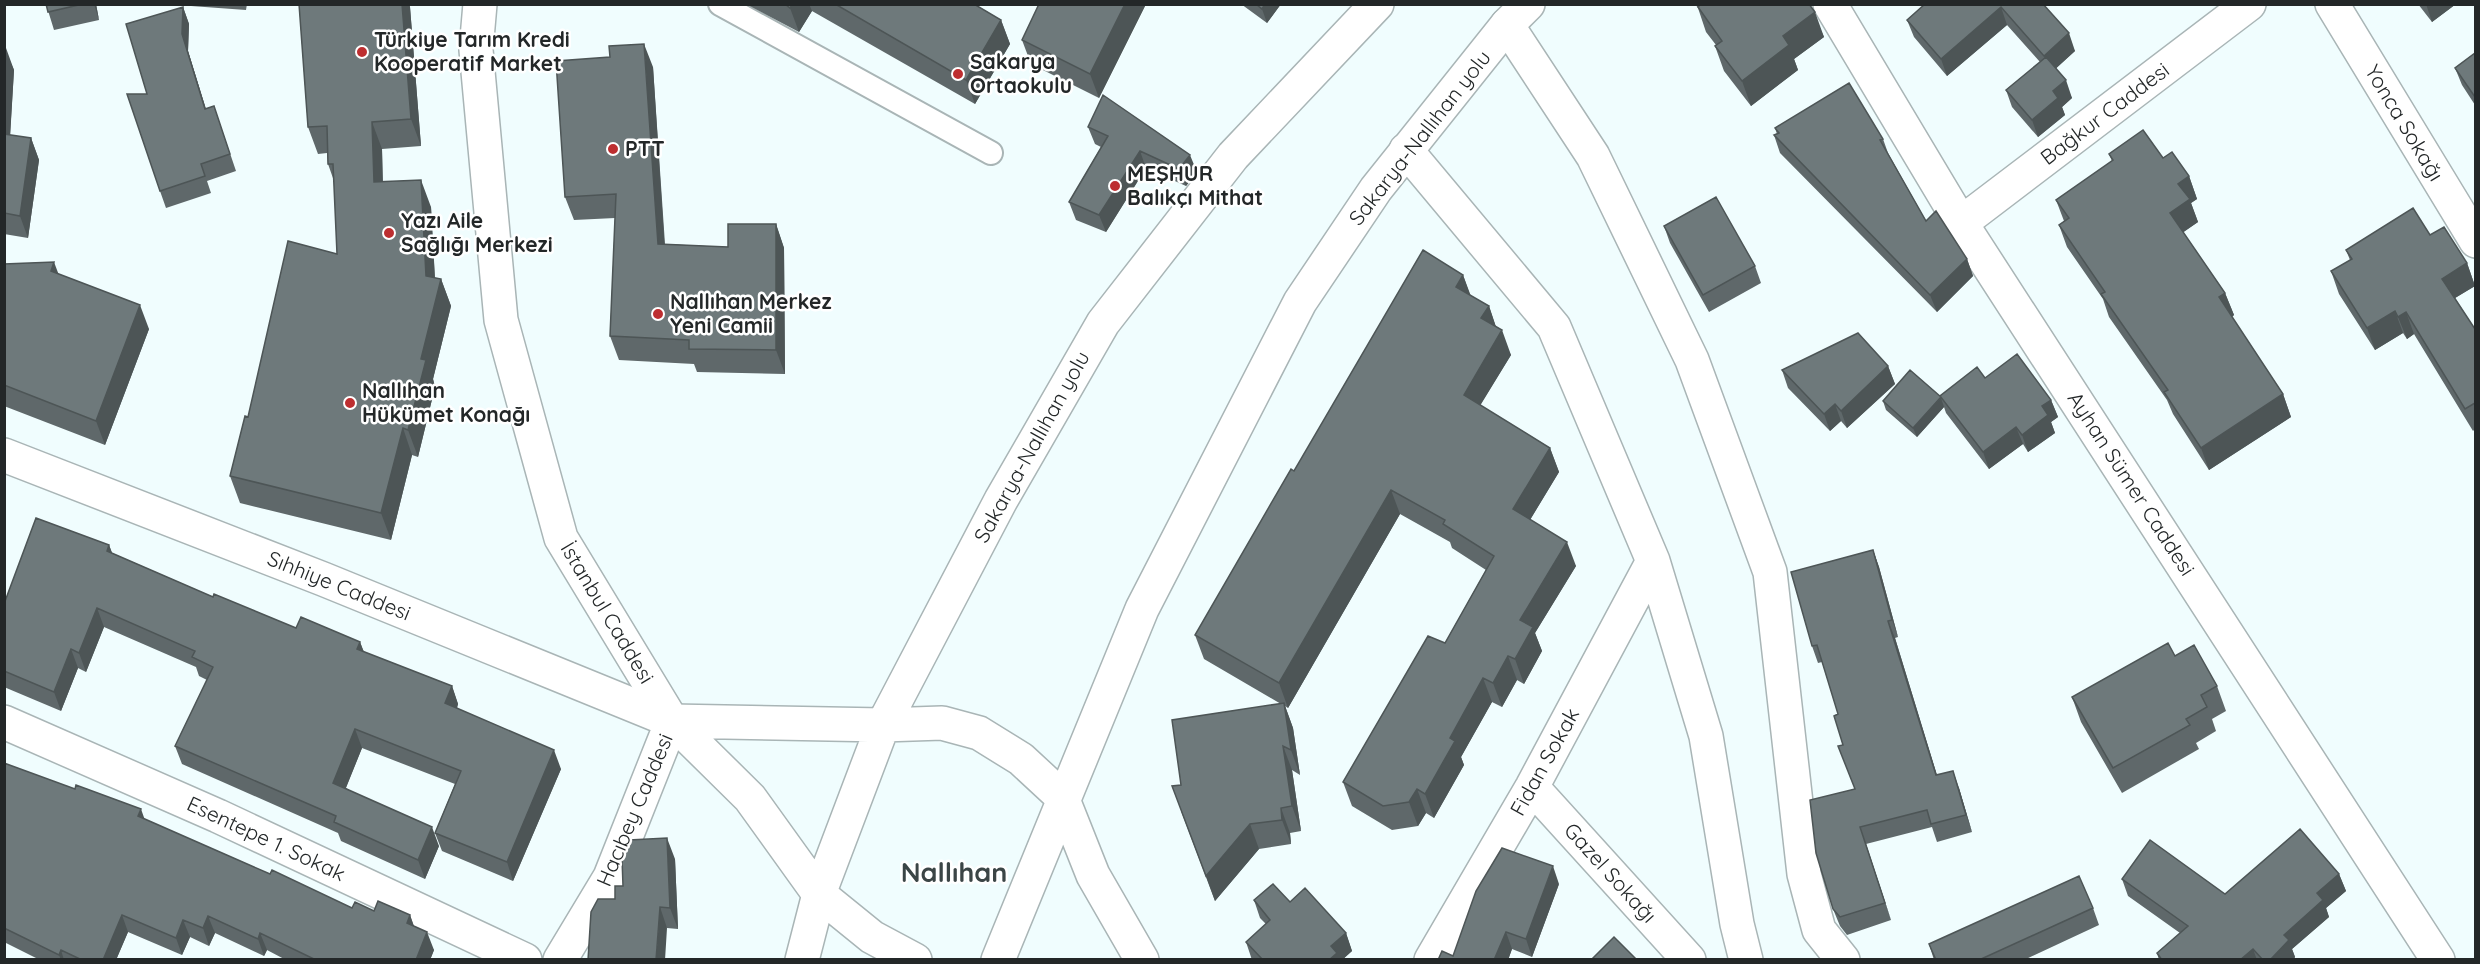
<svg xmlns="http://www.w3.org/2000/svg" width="2480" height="964" viewBox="0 0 2480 964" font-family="Quicksand,sans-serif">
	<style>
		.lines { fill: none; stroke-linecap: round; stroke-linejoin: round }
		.lane-casing { stroke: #a9b5b6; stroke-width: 26 }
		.street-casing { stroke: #a9b5b6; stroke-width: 36 }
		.secondary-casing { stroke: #a9b5b6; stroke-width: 36 }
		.primary-casing { stroke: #a9b5b6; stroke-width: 36 }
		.lane { stroke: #fff; stroke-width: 22 }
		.street { stroke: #fff; stroke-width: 33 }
		.secondary { stroke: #fff; stroke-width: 33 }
		.primary { stroke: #fff; stroke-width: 33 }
		.wall { fill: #5f686a }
		.shaded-wall { fill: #4d5556 }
		.building { fill: #6e797b; stroke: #4d5556; stroke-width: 1.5 }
		.poi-dot { fill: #bd2e30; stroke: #fff; stroke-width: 2 }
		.labels { text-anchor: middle; stroke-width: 5; stroke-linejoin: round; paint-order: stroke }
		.poi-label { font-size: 21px; font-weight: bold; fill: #232728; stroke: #fff; text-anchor: start }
		.street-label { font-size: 21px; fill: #232728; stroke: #fff }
		.district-label { font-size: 27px; font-weight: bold; fill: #3b4546; stroke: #fff }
	</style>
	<rect width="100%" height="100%" fill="#f0fdfe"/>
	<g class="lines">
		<g class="lane-casing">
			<path id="lane" d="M720,4L991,153"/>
		</g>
		<g class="street-casing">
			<path id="street" d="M1830,4L1961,223L2438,960
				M2332,4L2476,241
				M1507,25L1593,156L1692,360L1770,572L1804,874L1819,930L1843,960
				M1406,150L1554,327L1653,561L1706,736L1737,924L1746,960
				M1961,223L2249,4
				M4,455L323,579L672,721L610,877L560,960
				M4,722L218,816L525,960
				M1532,787L1689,960
				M1431,960L1532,787L1653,561"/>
		</g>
		<g class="secondary-casing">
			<path id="secondary" d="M480,4L476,50L501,320L561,538L672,721"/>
		</g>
		<g class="primary-casing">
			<path id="primary" d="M802,960L819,894L883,725L1001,500L1103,323L1233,156L1377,4
				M915,960L872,937L819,894L750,798L672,721L883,725L942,723L979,733L1021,759L1062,797L1093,875L1142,960
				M998,960L1142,609L1300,302L1376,189L1507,25L1528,4"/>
		</g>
		<use href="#lane" class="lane"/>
		<use href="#street" class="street"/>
		<use href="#secondary" class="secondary"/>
		<use href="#primary" class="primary"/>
	</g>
	<path class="wall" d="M46,4H96L99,20L54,30Z
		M190,4H247L246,10L191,6Z
		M299,4H409L410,7L421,146L382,149L383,182L431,207L435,278L441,279L451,306L433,379L435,387L418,457L412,455L391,540L240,503L230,476L248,417L337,254L334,181L328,164L327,153L318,154L308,127Z
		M746,4H974L1001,20L1010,44L975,104L812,11L799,32Z
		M1146,4L1099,98L1031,64L1022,40Z
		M1241,4H1281L1267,23Z
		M1695,4H1809L1824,37L1794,59L1798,70L1751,106L1724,71L1715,46L1716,45L1706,32L1698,8Z
		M1925,4H2043L2075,51L2056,68L2072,98L2062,107L2065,115L2038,137L2012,107L2006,90L2040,62L2007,25L1947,76L1914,37L1907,20Z
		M2418,4H2456L2432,22Z
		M183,7L189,24L188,51L206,109L214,106L236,171L207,181L211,193L166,208L160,191L147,94Z
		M4,48L14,70L10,135L31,138L39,160L28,238L4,234Z
		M2475,53V105L2462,85L2455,68Z
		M653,67L665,244L728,247L776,224L784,248L785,374L697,372L694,364L619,360L610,336L615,218L574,220L565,197Z
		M1088,127L1197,172L1186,186L1146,168L1106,232L1076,220L1069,202L1101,147L1095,144Z
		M1775,128L1883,139L1888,153L1926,221L1967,259L1973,276L1937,312L1780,153L1774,135L1777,134Z
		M2109,154L2163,158L2189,176L2197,199L2191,203L2198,222L2183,232L2225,293L2234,315L2232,317L2283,394L2291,417L2209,470L2173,414L2167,400L2109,317L2103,299L2067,247L2059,225L2064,221L2056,200L2112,161Z
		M1664,226L1755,266L1761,283L1709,312L1670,243Z
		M2430,235L2467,263L2475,286L2455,298L2475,329V429L2473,431L2414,334L2407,339L2403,333L2375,350L2339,294L2331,271L2350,260L2346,250Z
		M4,264L58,274L149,329L105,445L4,406Z
		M1463,275L1470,295L1489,306L1496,327L1511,355L1480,405L1550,448L1559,472L1530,520L1576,566L1535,633L1542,651L1524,684L1517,680L1502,707L1492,702L1461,757L1464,765L1434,818L1426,813L1418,826L1392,830L1352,806L1343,782L1445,643L1486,570L1452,548L1450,542L1400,514L1288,708L1285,706L1293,728L1300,775L1292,770L1301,831L1290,833L1291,844L1259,849L1215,901L1181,811V785L1281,704L1204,659L1195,635L1294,471Z
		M1888,366L1895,384L1847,428L1841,421L1830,431L1788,388L1782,370Z
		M1985,378L2051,400L2058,417L2051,422L2055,433L2028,452L2023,444L1989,469L1946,413L1944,407L1917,437L1886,410L1883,401L1940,397Z
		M109,545L112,553L213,597L296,628L360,642L364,652L452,686L458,704L457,709L561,769L513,881L442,851L435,833L455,784L362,748L346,788L439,846L425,879L341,841L338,833L182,764L175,746L207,680L199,676L196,667L104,627L86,672L78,668L61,711L4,687V604Z
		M1873,550L1879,567L1898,637L1895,638L1937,775L1959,788L1972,832L1937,842L1932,827L1866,844L1891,920L1847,935L1840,926L1833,909L1855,790L1843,745L1838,714L1822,662L1818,663L1812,646Z
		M2175,656L2217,686L2226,711L2212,719L2216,731L2196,743L2199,749L2122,793L2081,722L2072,697Z
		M4,763L144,819L270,874L352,908L410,915L414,926L434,950L430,960H286L267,950L264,956L215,933L209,946L190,937L182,955L128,932L116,960H40L4,942Z
		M675,859L678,929L667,928L615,899L623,886Z
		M2339,874L2346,891L2326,908L2329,917L2292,949L2295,957L2293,960H2159L2157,953L2180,933L2128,896L2122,879L2225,894Z
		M1559,884L1532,957L1512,949L1508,960H1438L1453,956Z
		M1254,900L1290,902L1346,933L1352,951L1342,960H1252L1246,942L1266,924L1260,918Z
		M2093,908L2099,925L2024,960H1934L1929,944Z"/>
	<path class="shaded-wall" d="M94,4H96L99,20Z
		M402,4H409L410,7L421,146L411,119Z
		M792,4H809L812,11L799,32L790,8Z
		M1125,4H1146L1099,98L1090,74Z
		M1265,4H1281L1267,23L1262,9Z
		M2426,4H2456L2432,22Z
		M183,7L189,24L188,51L211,126L205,109L182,34Z
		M2001,7L2007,25L1947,76L1941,59Z
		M1815,12L1824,37L1794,59L1798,70L1751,106L1742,81L1783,36Z
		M1001,20L1010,44L975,104L966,80Z
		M2069,33L2075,51L2050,74L2044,56Z
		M644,44L653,67L666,268L658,244Z
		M6,48L14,70L9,155L4,144V66Z
		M2066,80L2072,98L2062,107L2065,115L2038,137L2032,120L2053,91Z
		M372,122L382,149L383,209L374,182Z
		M31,138L39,160L28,238L20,216Z
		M1140,151L1146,168L1106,232L1099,215Z
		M1190,155L1197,172L1186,186L1179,169Z
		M2189,176L2197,199L2191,203L2198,222L2178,236L2170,213L2178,184Z
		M421,180L431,207L436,300L441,279L451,306L433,379L435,387L418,457L408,430L421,359L426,276Z
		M776,224L784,248L785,374L776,350Z
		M1967,259L1973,276L1937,312L1930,295Z
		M54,262L63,286L51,271Z
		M2467,263L2475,286L2450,301L2442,279Z
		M1463,275L1472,299L1456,287Z
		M2225,293L2234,315L2227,320L2219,297Z
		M140,305L149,329L105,445L96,421Z
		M1489,306L1497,330L1481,318Z
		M2395,311L2403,333L2375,350L2367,328Z
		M2406,312L2414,334L2407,339L2398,317Z
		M1502,330L1511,355L1472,419L1464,395Z
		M1888,366L1895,384L1847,428L1841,411Z
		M2283,394L2291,417L2209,470L2201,448Z
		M1941,398L1944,407L1917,437L1913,428Z
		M2051,400L2058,417L2051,422L2055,433L2028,452L2022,435L2042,406Z
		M1835,404L1841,421L1830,431L1824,414Z
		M2016,427L2023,444L1989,469L1983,452Z
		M403,428L412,455L391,540L381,513Z
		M1550,448L1559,472L1522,533L1513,509Z
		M1391,490L1400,514L1288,708L1279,683Z
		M1567,542L1576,566L1535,633L1542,651L1524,684L1515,659L1520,620Z
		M109,545L116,563L107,551Z
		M1873,550L1879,567L1898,637L1892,620Z
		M97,608L104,627L86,672L79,653Z
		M1888,621L1895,638L1942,792L1936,775Z
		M360,642L367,661L357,649Z
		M71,649L78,668L61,711L54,692Z
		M1508,656L1517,680L1502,707L1493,683Z
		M1483,678L1492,702L1461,757L1464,765L1434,818L1425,794L1450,738Z
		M452,686L458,704L451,722L445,703Z
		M1284,703L1293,728L1300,775L1291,750Z
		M355,729L362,748L340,802L333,783Z
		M1283,746L1292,770L1301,831L1292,806Z
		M554,750L561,769L513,881L507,862Z
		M1953,771L1959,788L1972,832L1966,815Z
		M1417,789L1426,813L1418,826L1409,802Z
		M1281,808L1290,833L1291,844L1282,820Z
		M141,809L147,826L138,816Z
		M1250,824L1259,849L1215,901L1206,876Z
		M432,827L439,846L425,879L418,860Z
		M1860,827L1866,844L1891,920L1885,903Z
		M667,838L675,859L678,929L670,908Z
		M1553,866L1559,884L1532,957L1526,939Z
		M2339,874L2346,891L2326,908L2329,917L2292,949L2295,957L2293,960H2270L2284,935L2317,893Z
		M660,907L667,928L665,960H656Z
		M122,915L128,932L116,960H103Z
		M410,915L416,933L407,923Z
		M208,916L215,933L209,946L203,928Z
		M183,920L190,937L182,955L176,938Z
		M427,932L434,950L430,960H416Z
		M1506,932L1512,949L1508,960H1494Z
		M260,933L267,950L264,956L258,939Z
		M1346,933L1352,951L1342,960H1329L1331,946Z
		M2253,949L2257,960H2240Z
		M61,950L64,960H61L59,955Z"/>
	<path class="building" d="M46,4H83L48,12Z
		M299,4H402L411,119L372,122L374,182L421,180L426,276L441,279L421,359L426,360L408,430L403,428L381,513L230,476L245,416L248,417L288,241L337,254L333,164H328L327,126L308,127Z
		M785,4H792L790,8Z
		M835,4H974L1001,20L966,80Z
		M1039,4H1125L1090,74L1022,40Z
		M1256,4H1265L1262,9Z
		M1701,4H1809L1815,12L1783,36L1789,45L1742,81L1715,46L1722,41L1698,7Z
		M1925,4H2043L2069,33L2044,56L2001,7L1941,59L1907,20Z
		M183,7L182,34L205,109L214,106L230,154L201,164L205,176L160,191L127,94H147L126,24Z
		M644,44L658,244L728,247V224H776V350L689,349V340L610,336L616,194L565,197L556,61L610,57L609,46Z
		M2475,53V97L2455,68Z
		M2046,57L2066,80L2053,91L2058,98L2032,120L2006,90Z
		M1849,83L1883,139L1880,140L1926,221L1936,211L1967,259L1930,295L1774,135L1779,133L1775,128Z
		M1103,95L1190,155L1179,169L1140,151L1099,215L1069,202L1108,136L1088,127Z
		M2143,130L2163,158L2172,152L2189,176L2178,184L2190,199L2170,213L2225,293L2219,297L2283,394L2201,448L2164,392L2168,390L2101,294L2105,292L2059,225L2069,218L2056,200L2113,160L2109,154Z
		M4,134L31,138L20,216L4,213Z
		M1716,197L1755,266L1703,295L1664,226Z
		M2413,208L2430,235L2444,227L2467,263L2442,279L2475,329V403L2465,409L2406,312L2398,317L2395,311L2367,328L2331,271L2352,259L2346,250Z
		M1423,250L1463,275L1456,287L1489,306L1481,318L1502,330L1464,395L1550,448L1513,509L1567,542L1520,620L1533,627L1515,659L1508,656L1493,683L1483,678L1450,738L1455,741L1425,794L1417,789L1409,802L1383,806L1343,782L1428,636L1445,643L1494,556L1443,524L1445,520L1391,490L1279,683L1195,635L1291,469L1294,471Z
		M54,262L51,271L140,305L96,421L4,385V264Z
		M1858,333L1888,366L1841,411L1835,404L1824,414L1782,370Z
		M2017,354L2051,400L2042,406L2048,415L2022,435L2016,427L1983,452L1940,396L1977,367L1985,378Z
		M1910,370L1941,397L1913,428L1883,401Z
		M36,518L109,545L107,551L213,597L214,594L296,628L301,617L360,642L357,649L452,686L445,703L554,750L507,862L435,833L461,771L355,729L333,783L432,827L418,860L334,822L336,816L175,746L213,667L192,657L195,651L97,608L79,653L71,649L54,692L4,671V604Z
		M1873,550L1892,620L1888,621L1936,775L1953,771L1966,815L1931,824L1927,810L1860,827L1885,903L1840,917L1833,909L1816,853L1810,800L1855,789L1838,746L1843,745L1834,716L1838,714L1817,645L1812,646L1791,572Z
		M2168,643L2175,656L2194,645L2217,686L2201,695L2207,707L2186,719L2190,725L2113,768L2072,697Z
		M1284,703L1291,750L1283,746L1292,806L1281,808L1282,820L1250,824L1206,876L1172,786L1181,785L1172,720Z
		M4,763L75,789L76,785L141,809L138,816L270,874L272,870L352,908L355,902L374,911L378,901L410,915L407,923L427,932L416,960H316L260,933L258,939L208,916L203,928L183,920L176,938L122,915L103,960H82L61,950L59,955L4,928Z
		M2300,829L2339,874L2317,893L2323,900L2284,935L2289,940L2270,960H2263L2253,949L2240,960H2162L2157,953L2188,926L2122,879L2150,840L2225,894Z
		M667,838L670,908L660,907L656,960H588L591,912L598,899H615V886H623L622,858L629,840Z
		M1502,848L1553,866L1526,939L1506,932L1494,960H1438L1442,951L1453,956L1476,891Z
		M2079,876L2093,908L1979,960H1936L1929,944Z
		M1273,884L1290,902L1305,888L1346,933L1331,946L1337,953L1329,960H1263L1246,942L1270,920L1254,900Z
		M1614,937L1637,960H1591Z"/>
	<g class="poi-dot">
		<circle cx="362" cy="52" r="6"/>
		<circle cx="958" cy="74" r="6"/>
		<circle cx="613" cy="149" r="6"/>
		<circle cx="1115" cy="186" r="6"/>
		<circle cx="389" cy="233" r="6"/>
		<circle cx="658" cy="314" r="6"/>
		<circle cx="350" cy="403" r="6"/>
	</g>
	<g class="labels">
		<g class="poi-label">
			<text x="374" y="47">Türkiye Tarım Kredi<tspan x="374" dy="24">Kooperatif Market</tspan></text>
			<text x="970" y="69">Sakarya<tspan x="970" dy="24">Ortaokulu</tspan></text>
			<text x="625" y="156">PTT</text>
			<text x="1127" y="181">MEŞHUR<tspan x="1127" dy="24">Balıkçı Mithat</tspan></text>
			<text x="401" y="228">Yazı Aile<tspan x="401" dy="24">Sağlığı Merkezi</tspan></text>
			<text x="670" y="309">Nallıhan Merkez<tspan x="670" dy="24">Yeni Camii</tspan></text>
			<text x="362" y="398">Nallıhan<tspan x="362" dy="24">Hükümet Konağı</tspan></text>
		</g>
		<g class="street-label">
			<text transform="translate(2105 114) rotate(-37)" y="7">Bağkur Caddesi</text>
			<text transform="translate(2404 123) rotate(59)" y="7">Yonca Sokağı</text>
			<text transform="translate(1420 138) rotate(-52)" y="7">Sakarya-Nallıhan yolu</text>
			<text transform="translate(1032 447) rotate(-61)" y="7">Sakarya-Nallıhan yolu</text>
			<text transform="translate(2131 484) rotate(57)" y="7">Ayhan Sümer Caddesi</text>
			<text transform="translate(339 586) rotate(22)" y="7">Sıhhiye Caddesi</text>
			<text transform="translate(607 613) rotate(59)" y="7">İstanbul Caddesi</text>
			<text transform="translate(1545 762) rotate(-61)" y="7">Fidan Sokak</text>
			<text transform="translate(635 810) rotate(-67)" y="7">Hacıbey Caddesi</text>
			<text transform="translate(266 839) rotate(25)" y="7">Esentepe 1. Sokak</text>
			<text transform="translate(1610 873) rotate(48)" y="7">Gazel Sokağı</text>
		</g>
		<g class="district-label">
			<text x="954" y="882">Nallıhan</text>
		</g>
	</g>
	<rect width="2480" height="964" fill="none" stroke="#232728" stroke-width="12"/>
</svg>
